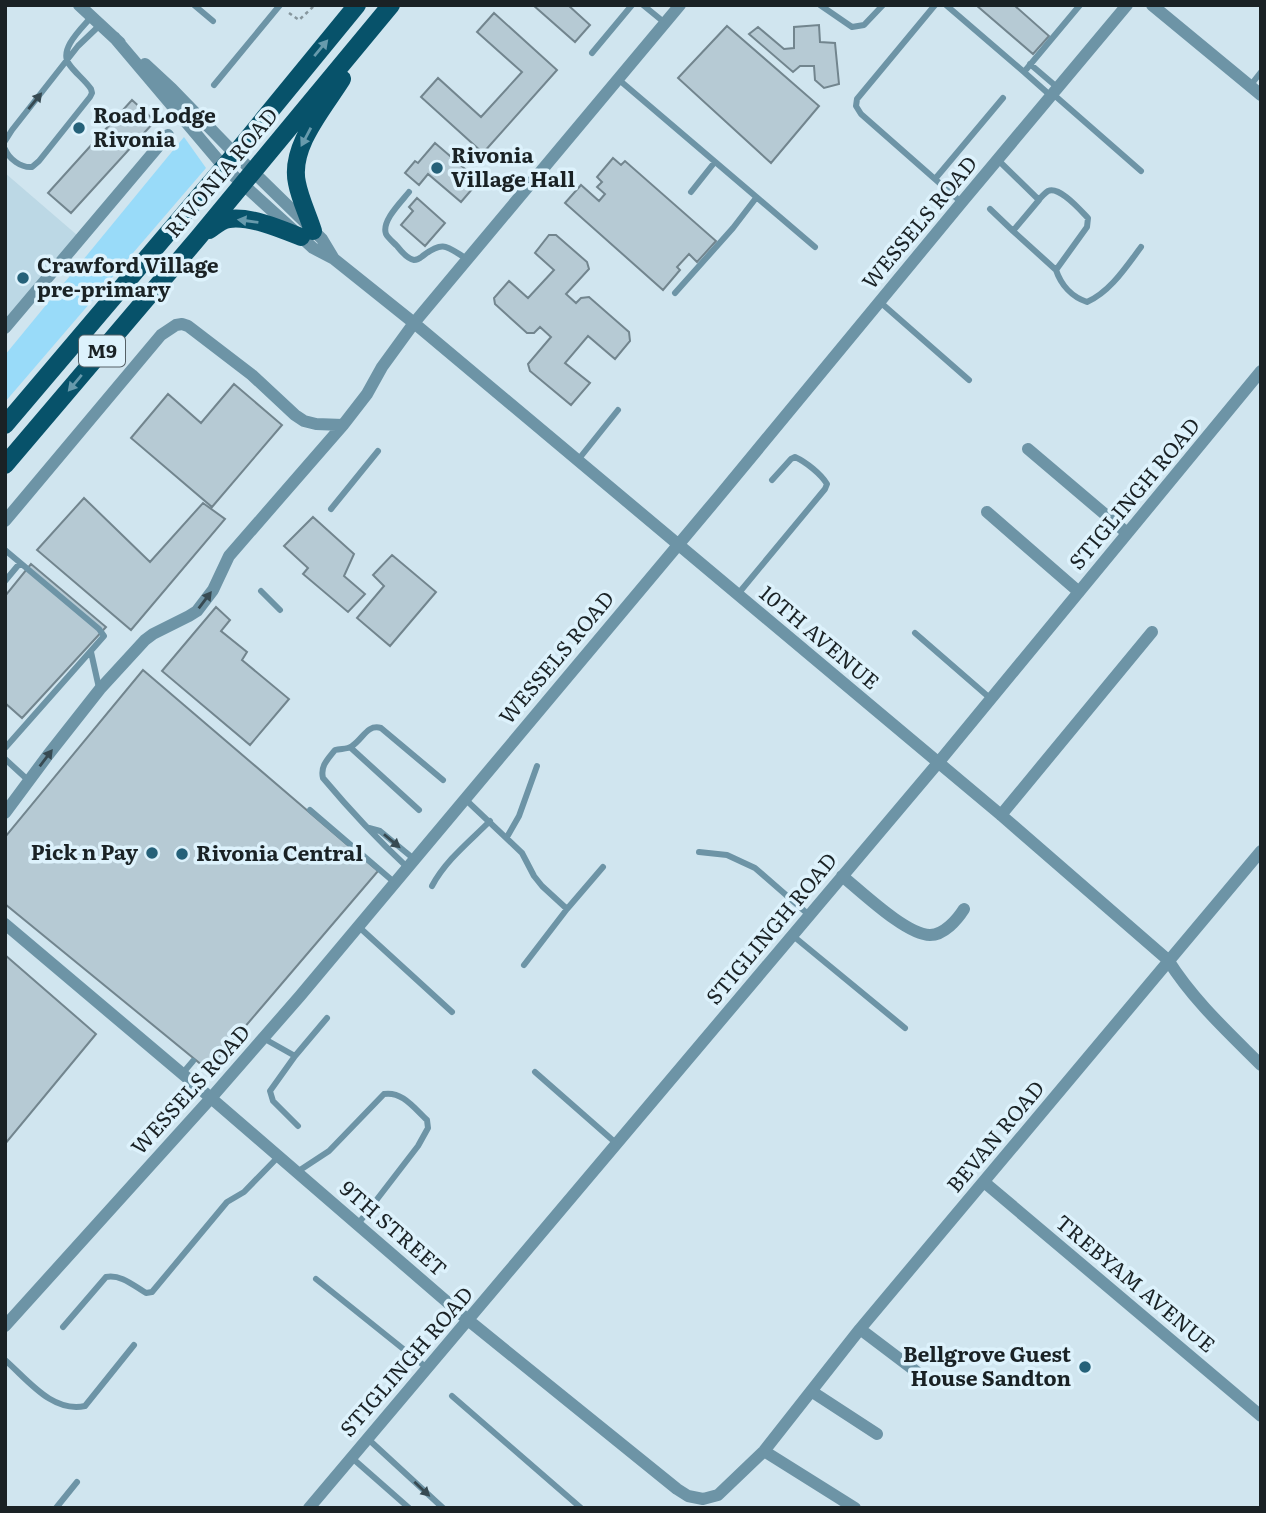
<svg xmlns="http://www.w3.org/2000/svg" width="1266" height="1513" viewBox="0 0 1266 1513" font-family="Literata,serif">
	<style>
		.built { fill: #bcd8e5 }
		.green { fill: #99dbf9 }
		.building { fill: #b6cad4; stroke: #72858e; stroke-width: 2 }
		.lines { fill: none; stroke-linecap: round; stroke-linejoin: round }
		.path { stroke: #86969d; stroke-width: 2.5; stroke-dasharray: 3.5 3.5; stroke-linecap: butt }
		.service { stroke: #6d94a6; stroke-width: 6 }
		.minor { stroke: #6d94a6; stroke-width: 12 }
		.primary { stroke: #07526a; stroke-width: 18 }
		.oneway { fill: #679aac }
		.oneway2 { fill: #374a52 }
		.poi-dot { fill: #256179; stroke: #ddf2fc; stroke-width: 2.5 }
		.labels { text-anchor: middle; stroke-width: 7; stroke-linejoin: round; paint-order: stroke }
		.shield { fill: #ddf2fc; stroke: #546066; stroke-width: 2 }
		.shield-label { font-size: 19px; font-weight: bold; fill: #1a2225 }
		.poi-label { font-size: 21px; font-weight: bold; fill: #1a2225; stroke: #ddf2fc; text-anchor: start }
		.street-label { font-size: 21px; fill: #1a2225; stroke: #ddf2fc }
	</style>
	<rect width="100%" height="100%" fill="#d0e5ef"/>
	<path class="built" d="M5,173L77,235L5,320Z"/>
	<path class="green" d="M184,137L206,168L5,402V355Z"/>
	<path class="building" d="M533,5H568L590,25L575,42Z
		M976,5H1014L1049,36L1033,54Z
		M494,13L557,70L483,153L421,97L438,78L481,117L522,72L477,32Z
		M819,25L820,42L835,43L839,84L824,88L815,80L814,66H800L793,72L749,34L758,27L784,49L794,48V27Z
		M727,26L819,106L771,163L678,78Z
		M132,100L155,121L71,213L48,193Z
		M435,143L479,181L461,202L428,174L419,185L405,173L415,161L418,163Z
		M613,158L621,165L625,161L716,241L697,262L689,254L677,267L680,270L663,290L565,203L581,185L599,201L605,194L597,187L602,182L597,177Z
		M417,198L445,223L425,246L401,225L413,211L409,207Z
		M549,235H556L587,262L589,269L566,294L576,303L581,298L589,297L629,332L630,341L615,359L588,336L565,363L590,383L571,405L530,371L528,364L551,337L540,327L534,333H527L495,304L494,298L509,281L528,298L554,270L535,253Z
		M234,384L282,425L212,507L131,438L168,394L201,423Z
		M84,498L150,562L203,503L225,519L131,630L37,550Z
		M313,517L354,554L344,576L365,594L348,612L303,574L308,568L284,546Z
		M392,555L436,592L390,646L357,618L384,586L373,575Z
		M31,564L106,627L22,718L5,703V596Z
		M216,607L230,620L221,631L247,652L242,660L289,699L250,745L162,671Z
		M143,670L378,871L208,1070L5,904V837Z
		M5,955L96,1034L5,1144Z"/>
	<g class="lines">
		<path class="path" d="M289,13L299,20L315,5"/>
		<path class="service" d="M194,5L213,21
			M643,5L665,23
			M820,5L852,27L864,25L883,5
			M935,5L857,99L856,106L861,114L961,202
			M946,5L1024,72L1080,5
			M592,53L632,5
			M1030,64L1058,88
			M1024,72L1051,96
			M618,79L815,247
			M214,85L280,5
			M1250,86L1261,72
			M1053,94L1141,171
			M5,141L12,130L78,46L101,24
			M5,149C9,159 21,168 32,167L39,161L90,97L92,93L91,89C85,80 75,73 69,64C58,49 83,27 92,16
			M935,179L1003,98
			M409,192C402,201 381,221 386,234C388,238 393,242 397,246C401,251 407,259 414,260C419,260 420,258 424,255C444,240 447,247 467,259
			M691,192L714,163
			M1039,200C1040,198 1046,192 1048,191C1060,186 1080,210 1088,218L1087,227L1056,270C1061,285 1072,297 1087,302C1110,292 1126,267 1141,247
			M990,209L1013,231L1039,200L998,160
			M1013,231L1056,270
			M675,293L733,228L756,198
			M880,302L969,380
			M578,460L618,410
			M331,509L378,451
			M5,550L99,629L104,636L5,748
			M5,581L20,563
			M261,591L280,610
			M738,594L825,489L827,484C821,474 806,462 795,457L791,459L772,480
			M915,633L991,699
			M91,652L99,688
			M351,748L419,810
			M5,759L29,781
			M465,799L522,853L534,876L542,886L567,909
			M310,810L394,882
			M369,828L380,831L414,859
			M507,837L519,816L537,766
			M699,852L727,855L755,868L809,915
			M407,867C377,839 349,809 323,778C320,766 328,759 335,750C341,748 347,750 352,746C363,739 367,724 381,728L443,780
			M432,886C446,860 469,842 490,821
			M359,927L452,1012
			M792,935L905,1028
			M524,965L567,909L603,867
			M263,1038L295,1056L270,1091L273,1101L298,1126
			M295,1056L327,1018
			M535,1072L617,1144
			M182,1074L193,1061
			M297,1172L329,1151L384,1094C402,1091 414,1108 427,1120L428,1128L418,1146L358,1224
			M316,1279L427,1368
			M63,1327L106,1277C121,1274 134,1286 146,1293L152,1292L227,1202L244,1192L279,1156
			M5,1360C28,1380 52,1413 85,1406L134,1345
			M452,1396L581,1508
			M367,1438L443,1508
			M351,1457L409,1508
			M56,1508L77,1482"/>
		<path class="minor" d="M79,5L120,43
			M1152,5L1261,95
			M114,37L224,167L301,237L313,248L334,259L414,323L1001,815L1168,960C1193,1000 1228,1032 1261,1065
			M145,64L172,89L235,154L322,239L334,259
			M5,328L168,135
			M1028,449L1127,533
			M987,512L1079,592
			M5,521L161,335L176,325L182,324L188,326L252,375L295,415L304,421L316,424L343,425
			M5,813L48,755L100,689L145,640L153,634L189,616L197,611L213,590L229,556L343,425L367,394L382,367L414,323L680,5
			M1001,815L1152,632
			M842,876C861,891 906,935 930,935C944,935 957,920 964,909
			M5,924L211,1098L468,1320L677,1489L688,1496L703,1499L718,1495L764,1451L860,1329L1261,851
			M984,1182L1261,1416
			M5,1326L211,1098L300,996L720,495L962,202L1127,5
			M860,1329L930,1382
			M811,1391L877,1434
			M764,1451L855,1508
			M309,1508L938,763L1261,371"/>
		<path class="primary" d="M209,230C215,226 221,220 229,219C251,216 281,229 301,237
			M313,231C308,215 300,199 297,183C289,147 324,108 342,79
			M5,425L235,154L357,5
			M5,465L198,238L391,5"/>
	</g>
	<defs><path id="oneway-solid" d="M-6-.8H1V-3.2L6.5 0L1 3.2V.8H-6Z" transform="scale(1.75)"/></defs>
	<g class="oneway">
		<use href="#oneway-solid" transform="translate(321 48) rotate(-50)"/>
		<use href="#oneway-solid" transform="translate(306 137) rotate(118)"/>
		<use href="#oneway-solid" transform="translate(248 221) rotate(-172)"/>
		<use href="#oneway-solid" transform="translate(75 383) rotate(130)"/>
	</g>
	<g class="oneway2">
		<use href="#oneway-solid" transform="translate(35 101) rotate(-51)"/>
		<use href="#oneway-solid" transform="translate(205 600) rotate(-53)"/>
		<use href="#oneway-solid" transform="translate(46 758) rotate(-53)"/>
		<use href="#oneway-solid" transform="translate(392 841) rotate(40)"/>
		<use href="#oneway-solid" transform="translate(422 1489) rotate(43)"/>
	</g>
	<g class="poi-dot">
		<circle cx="79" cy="128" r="7"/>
		<circle cx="437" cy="168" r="7"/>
		<circle cx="23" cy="278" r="7"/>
		<circle cx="152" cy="853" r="7"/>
		<circle cx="182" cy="854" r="7"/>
		<circle cx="1085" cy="1367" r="7"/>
	</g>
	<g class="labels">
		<rect class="shield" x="79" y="335.5" width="46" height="31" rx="5"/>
		<g class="shield-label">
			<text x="102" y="358">M9</text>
		</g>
		<g class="poi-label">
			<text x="93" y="123">Road Lodge<tspan x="93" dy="24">Rivonia</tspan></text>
			<text x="451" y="163">Rivonia<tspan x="451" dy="24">Village Hall</tspan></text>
			<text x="37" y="273">Crawford Village<tspan x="37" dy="24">pre-primary</tspan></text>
			<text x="138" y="860" text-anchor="end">Pick n Pay</text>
			<text x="196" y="861">Rivonia Central</text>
			<text x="1071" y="1362" text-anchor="end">Bellgrove Guest<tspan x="1071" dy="24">House Sandton</tspan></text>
		</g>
		<g class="street-label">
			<text transform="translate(222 173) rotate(-50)" y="7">RIVONIA ROAD</text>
			<text transform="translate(920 223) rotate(-50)" y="7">WESSELS ROAD</text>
			<text transform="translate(1135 494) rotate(-50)" y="7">STIGLINGH ROAD</text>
			<text transform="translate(819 638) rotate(40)" y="7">10TH AVENUE</text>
			<text transform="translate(557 658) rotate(-50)" y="7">WESSELS ROAD</text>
			<text transform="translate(772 929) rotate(-50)" y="7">STIGLINGH ROAD</text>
			<text transform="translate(191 1090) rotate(-48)" y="7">WESSELS ROAD</text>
			<text transform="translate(996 1137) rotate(-50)" y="7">BEVAN ROAD</text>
			<text transform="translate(393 1229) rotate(41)" y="7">9TH STREET</text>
			<text transform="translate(1135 1284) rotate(40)" y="7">TREBYAM AVENUE</text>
			<text transform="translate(407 1362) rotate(-49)" y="7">STIGLINGH ROAD</text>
		</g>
	</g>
	<rect width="1266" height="1513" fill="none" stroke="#1a2225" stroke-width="14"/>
</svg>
